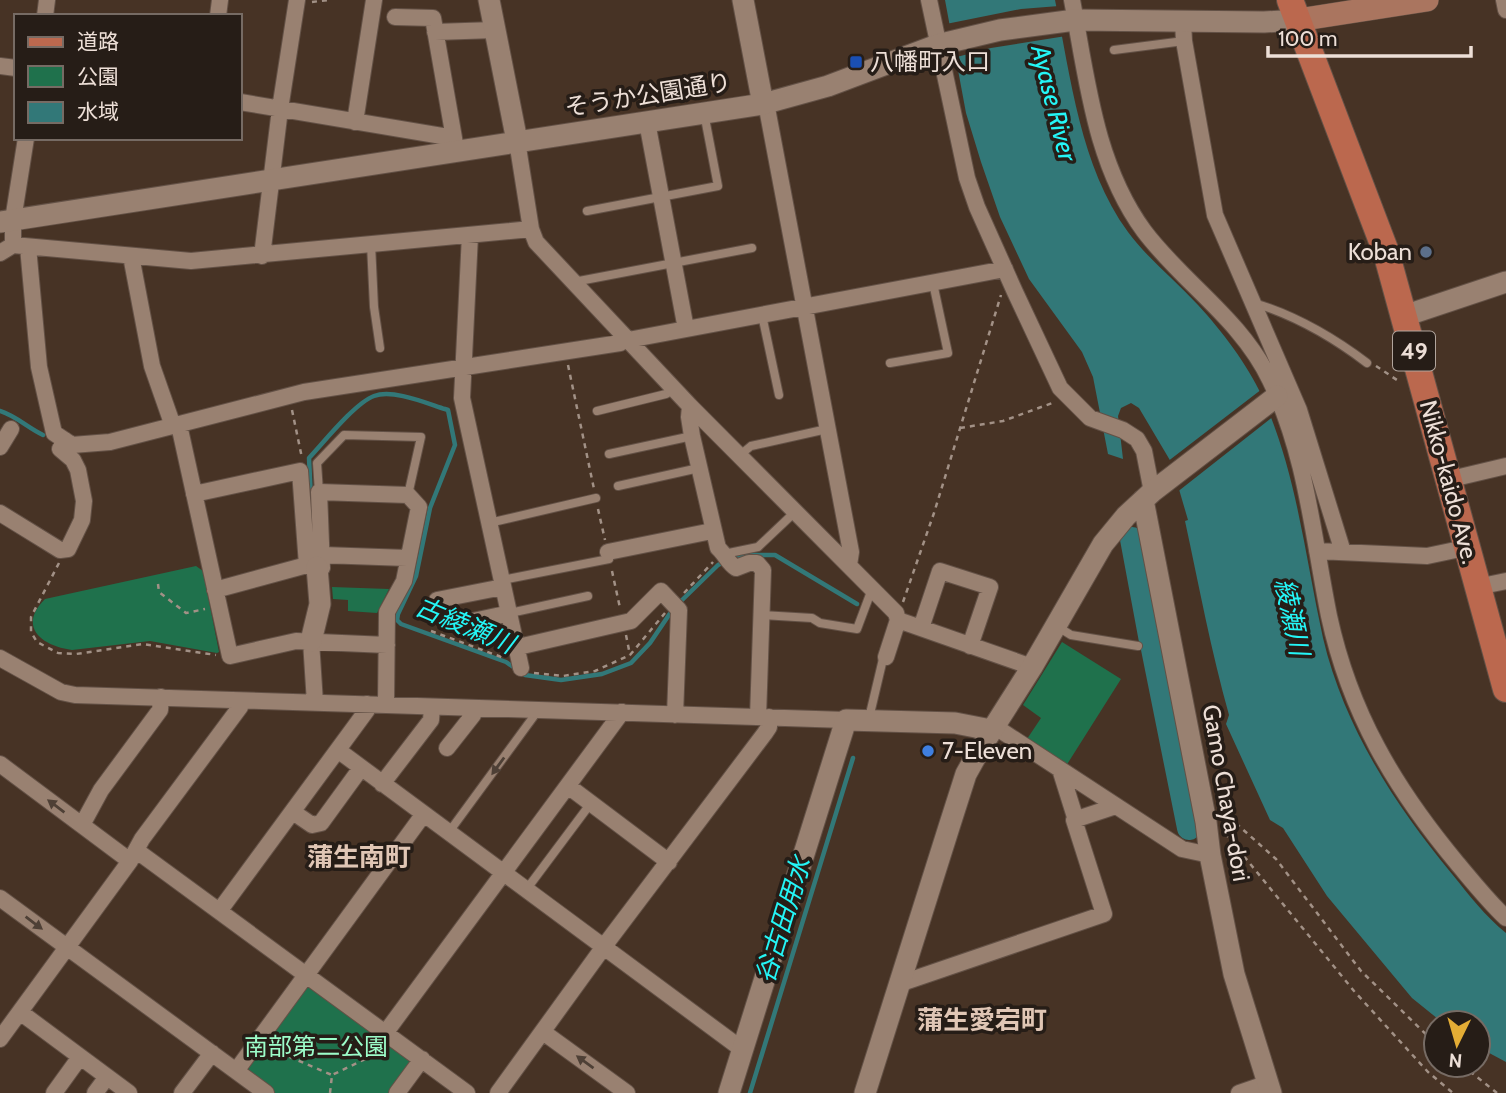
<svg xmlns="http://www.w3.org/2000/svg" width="1506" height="1093" viewBox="0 0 1506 1093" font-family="Cabin,'Noto Sans JP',sans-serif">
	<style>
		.green { fill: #1f714c }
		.water { fill: #327878 }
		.pier { fill: #473325 }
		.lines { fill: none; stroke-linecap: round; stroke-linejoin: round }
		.stream { stroke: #327878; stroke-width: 4.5 }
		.river { stroke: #327878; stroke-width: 24 }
		.service-casing { stroke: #635146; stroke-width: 10 }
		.minor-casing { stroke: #635146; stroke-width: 18 }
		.tertiary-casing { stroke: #635146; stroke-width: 23 }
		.secondary-casing { stroke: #635146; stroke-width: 24 }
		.primary-casing { stroke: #635146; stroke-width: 28 }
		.path { stroke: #a29186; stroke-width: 2.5; stroke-dasharray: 5 5; stroke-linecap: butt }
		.service { stroke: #998171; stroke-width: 8 }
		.minor { stroke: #998171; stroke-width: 16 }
		.tertiary { stroke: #998171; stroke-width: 21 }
		.secondary { stroke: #aa755f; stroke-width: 23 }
		.primary { stroke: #bb684e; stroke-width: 26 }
		.oneway { fill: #4e4036 }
		.transit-dot { fill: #1a4fb4; stroke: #261d17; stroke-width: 2.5 }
		.service-dot { fill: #5c6f8a; stroke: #261d17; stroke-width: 2.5 }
		.shop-dot { fill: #3f7fe0; stroke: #261d17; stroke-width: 2.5 }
		.labels { text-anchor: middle; stroke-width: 7; stroke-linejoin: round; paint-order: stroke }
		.shield { fill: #261d17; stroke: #b1a59d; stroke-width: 2 }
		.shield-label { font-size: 23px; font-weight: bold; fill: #eddfd7 }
		.poi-label { font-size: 24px; fill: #eddfd7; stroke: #261d17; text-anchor: start }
		.street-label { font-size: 24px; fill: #eddfd7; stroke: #261d17 }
		.park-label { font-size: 24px; fill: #9cfcc9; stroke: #261d17 }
		.water-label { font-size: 26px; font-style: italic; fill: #24f5f6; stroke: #261d17 }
		.neighbourhood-label { font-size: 26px; font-weight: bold; fill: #e0c6b5; stroke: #261d17 }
	</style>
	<rect width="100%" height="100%" fill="#473325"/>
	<path class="green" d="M196,566L203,571L219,652L217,653L150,641L72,650C42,646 17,627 45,599Z
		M332,587L389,589L377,613L348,611V600L333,599Z
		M1062,642L1121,679L1066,766L1027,739L1041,718L1023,705Z
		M307,981L411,1061L410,1068L391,1093H274L243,1070Z"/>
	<path class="water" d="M945,0H1055C1071,78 1080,166 1128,232C1148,259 1175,280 1198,305C1222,331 1247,364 1262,396C1297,473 1305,557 1323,638C1344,727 1395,805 1452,874C1469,895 1485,916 1506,933V1062L1478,1047V1023H1443L1412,998L1327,896L1283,828L1270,820L1226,724L1229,715C1211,651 1199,586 1185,521L1188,520L1171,462L1139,408L1131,403L1121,408L1118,416L1123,459L1108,454L1093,377L1082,352L1029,279L1000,217L981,162L966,113Z"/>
	<path class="pier" d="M1059,6L1066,36L991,48L953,58L946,24L1021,9Z
		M1262,389L1274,416L1176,493L1167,462Z"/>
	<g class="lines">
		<path class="stream" d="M0,411C16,416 28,428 43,435
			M311,499L309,458C324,442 355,403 374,396C393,389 426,403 445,409L448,410L455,445L430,508L416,576L398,614L397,620L401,624L506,662L525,675L561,680L602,674L631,663L650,643L673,609
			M732,559L750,555H775L857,604
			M679,603L718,565L724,562
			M750,1093L853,758"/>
		<path class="river" d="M1132,539L1151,641
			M1153,649L1189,828"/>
		<g class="service-casing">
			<path id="service" d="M1114,50L1184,41
				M587,211L718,186L704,113
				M371,244L374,307L380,348
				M576,284L579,281L752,248
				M1254,303C1294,315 1334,338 1367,363
				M762,315L779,395
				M890,363L948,353L933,283
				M597,411L666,394L674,389
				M609,454L692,436
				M740,455L751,446L827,429
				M618,486L699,468
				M319,492L317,463L344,435L421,437L408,495
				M489,523L596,498
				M724,554L758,547L796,511
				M502,580L609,559
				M510,613L588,596
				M761,615L812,618L820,623L857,629L872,589
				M1058,627L1071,635L1138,646
				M869,718L883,659L886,657
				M449,832L534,716L535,710
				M526,890L591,803"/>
		</g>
		<g class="minor-casing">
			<path id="minor" d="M929,0L967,178L977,207L1015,292L1060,388L1090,418L1123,430L1137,439L1144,451L1152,492
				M1072,0C1087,79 1095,164 1144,231C1183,283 1241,319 1270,380C1306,453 1313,537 1329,616C1350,713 1394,787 1457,863C1473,882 1488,901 1506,918
				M1504,0L1506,10
				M45,16L47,0
				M218,16L220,0
				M395,17L433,18L454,138
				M1183,22L1184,41L1215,215L1299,410L1343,552
				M435,32L495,30
				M0,66L16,68
				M240,102L454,138L456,150
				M766,103L851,552L849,565
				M355,122L374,0
				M647,122L686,329
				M517,141L531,229L536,242L690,406L896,613L898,620L1032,667
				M470,235L462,398L521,668
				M13,245V220L26,138
				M28,247L39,367L54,433L72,445L110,442L304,392L620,343L626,338
				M0,253L13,245L191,261L531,229
				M131,256L152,366L173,426
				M262,256L280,109L297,0
				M628,340L1005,269
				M690,406L689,417L692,436L718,548C725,554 728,563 736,568L749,563H757L763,570L758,717
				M179,425L230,656L296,641L387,645
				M0,447L11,429
				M1447,480L1506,466
				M194,494L300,471L307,565L322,568L319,492L408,495L419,507L404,581L387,612L386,704
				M0,513L60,550L68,549L82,520L84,501L78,470L73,460L60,449L65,440
				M1317,551L1427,556L1465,548
				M608,552L712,531
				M323,555L407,558
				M1477,587L1506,581
				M215,590L307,565
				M437,600L503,587
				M473,621L510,613
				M921,628L940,571L990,587L970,646
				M311,641L315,703
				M518,647L631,621L661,591L679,610L675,715
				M886,657L898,620
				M0,658L61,692L75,695L846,720
				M994,726L1182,849L1210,855
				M447,748L473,715V708
				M339,751L743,1050
				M0,764L130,861
				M1060,769L1076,820
				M382,784L431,720L432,707
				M568,786L669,862
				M293,812L312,825L321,823L361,768
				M82,825L101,790L160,710L161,697
				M137,851L467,1093
				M0,898L266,1093
				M220,910L367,710V704
				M899,984L1104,914L1074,820L1116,806
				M20,1012L129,1093
				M386,1032L622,712
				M543,1032L627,1093
				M0,1039L130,861L142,839L240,707V701
				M236,1071L423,815
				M54,1093L80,1057
				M95,1093L107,1077
				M182,1093L212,1053
				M397,1093L422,1059
				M498,1093L608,941L765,733L769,727V717
				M1239,1093L1268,1083"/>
		</g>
		<g class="tertiary-casing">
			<path id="tertiary" d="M489,0L517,141
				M743,0L763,104
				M0,222L763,104L828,86L937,45L1000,30L1075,20L1264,22L1298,20
				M1404,316L1506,282
				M1143,500L1206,822L1210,855L1234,974L1271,1093
				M311,641L320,604L317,567
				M729,1093L846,720L955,723L991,730
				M865,1093L950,824L966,774L980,749L1032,667L1103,544L1126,516L1152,492L1277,396"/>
		</g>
		<g class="secondary-casing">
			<path id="secondary" d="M1298,20L1427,0"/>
		</g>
		<g class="primary-casing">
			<path id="primary" d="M1290,0L1386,252L1506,689"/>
		</g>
		<path class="path" d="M312,2L328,0
			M568,365L594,489
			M1376,366L1400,382
			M292,410L302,458
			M960,428L1003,421L1055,402
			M598,509L605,540
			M59,563L31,617V632L37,642L58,653L76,654L143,644L216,655
			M612,571L620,608
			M158,584L159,592L186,613L205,609
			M684,593L713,562
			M903,602L934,513L1001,295
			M431,631L504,658
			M626,635L630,655
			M534,673L563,676L595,671L630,655L665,613
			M1221,810L1276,859L1361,971L1436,1044
			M1225,833L1354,991L1428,1072L1453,1093
			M271,1049L332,1075
			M1462,1065L1497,1093
			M330,1093L332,1075L384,1050"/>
		<use href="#service" class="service"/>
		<use href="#minor" class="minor"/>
		<use href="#tertiary" class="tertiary"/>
		<use href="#secondary" class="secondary"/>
		<use href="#primary" class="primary"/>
	</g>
	<defs><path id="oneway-solid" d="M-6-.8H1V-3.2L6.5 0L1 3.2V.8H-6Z" transform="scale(1.75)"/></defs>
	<g class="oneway">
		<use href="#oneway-solid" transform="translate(498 766) rotate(126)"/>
		<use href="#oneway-solid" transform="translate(56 806) rotate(-143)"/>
		<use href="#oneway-solid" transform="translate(34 923) rotate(37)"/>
		<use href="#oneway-solid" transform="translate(585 1062) rotate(-144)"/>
	</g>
	<rect class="transit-dot" x="849" y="55" width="14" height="14" rx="3.5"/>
	<circle class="service-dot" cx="1426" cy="252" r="7"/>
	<circle class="shop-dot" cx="928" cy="751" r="7"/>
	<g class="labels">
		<rect class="shield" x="1393" y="331.5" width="42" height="39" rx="5"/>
		<g class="shield-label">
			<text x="1414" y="359">49</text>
		</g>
		<g class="poi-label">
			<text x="870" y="70">八幡町入口</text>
			<text x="1412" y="260" text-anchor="end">Koban</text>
			<text x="942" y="759">7-Eleven</text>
		</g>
		<g class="street-label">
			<text transform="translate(648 95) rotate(-9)" y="8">そうか公園通り</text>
			<text transform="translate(1449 482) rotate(75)" y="8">Nikko-kaido Ave.</text>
			<text transform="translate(1226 793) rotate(80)" y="8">Gamo Chaya-dori</text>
		</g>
		<g class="park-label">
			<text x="316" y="1055">南部第二公園</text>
		</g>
		<g class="water-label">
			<text transform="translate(1054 103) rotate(76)" y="9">Ayase River</text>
			<text transform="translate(1292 617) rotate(78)" y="9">綾瀬川</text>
			<text transform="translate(465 625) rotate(23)" y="9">古綾瀬川</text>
			<text transform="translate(783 920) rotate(-73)" y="9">谷古田用水</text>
		</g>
		<g class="neighbourhood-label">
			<text x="359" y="866">蒲生南町</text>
			<text x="982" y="1029">蒲生愛宕町</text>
		</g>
	</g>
	<rect x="14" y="14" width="228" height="126" fill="#261d17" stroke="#766b64" stroke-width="2"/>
	<rect x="28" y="37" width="35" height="10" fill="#bb684e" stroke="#766b64" stroke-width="2"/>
	<text x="77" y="49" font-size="21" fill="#eddfd7">道路</text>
	<rect x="28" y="66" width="35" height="21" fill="#1f714c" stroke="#766b64" stroke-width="2"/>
	<text x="77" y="84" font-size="21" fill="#eddfd7">公園</text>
	<rect x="28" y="102" width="35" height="21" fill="#327878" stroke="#766b64" stroke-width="2"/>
	<text x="77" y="119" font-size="21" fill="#eddfd7">水域</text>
	<g transform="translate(1457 1044) rotate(185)"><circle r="33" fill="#261d17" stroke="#766b64" stroke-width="2"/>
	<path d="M0-5L12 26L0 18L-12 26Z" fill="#e4ad35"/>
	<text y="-10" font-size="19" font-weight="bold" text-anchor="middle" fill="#eddfd7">N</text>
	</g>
	<path d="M1268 46v10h203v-10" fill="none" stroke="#eddfd7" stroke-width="3.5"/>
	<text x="1278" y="46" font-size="21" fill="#eddfd7" stroke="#261d17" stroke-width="5" paint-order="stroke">100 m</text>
</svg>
